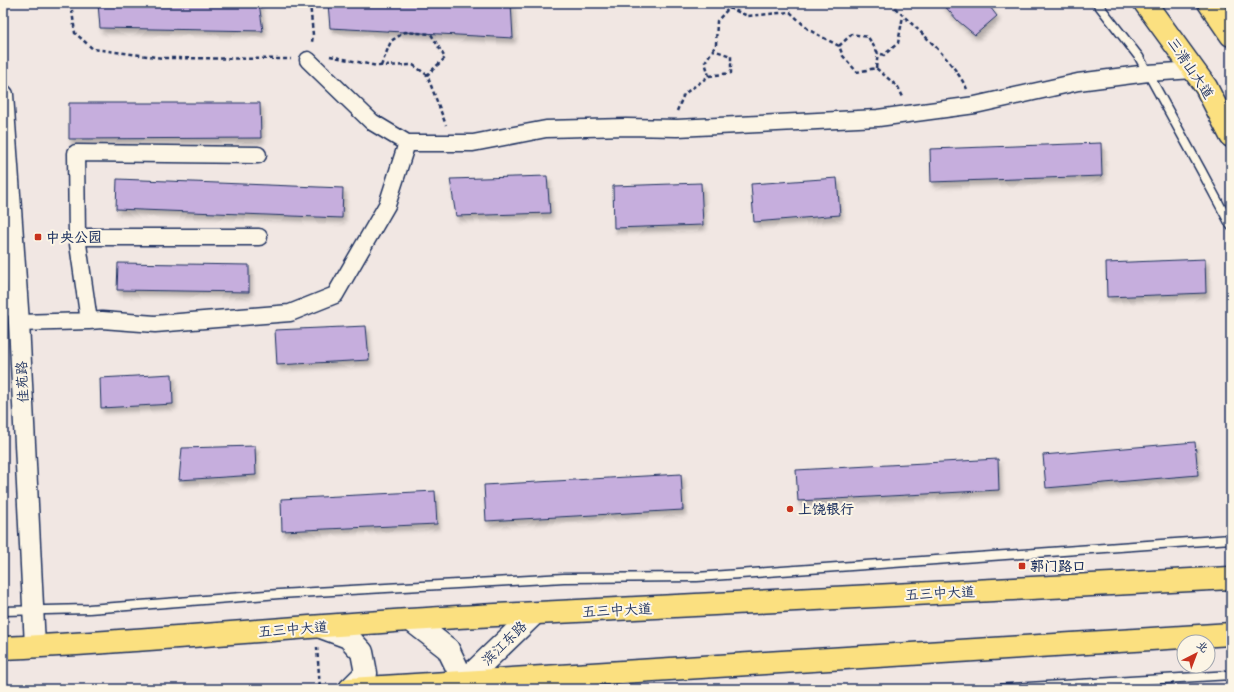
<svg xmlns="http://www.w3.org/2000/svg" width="1234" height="692" viewBox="0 0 1234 692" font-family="'Indie Flower','LXGW WenKai TC',sans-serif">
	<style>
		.building { fill: #c6aedd; stroke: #1b2f5e; filter: url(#shadow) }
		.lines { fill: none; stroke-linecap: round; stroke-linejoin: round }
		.service-casing { stroke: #1b2f5e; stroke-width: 11 }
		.minor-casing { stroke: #1b2f5e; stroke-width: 19 }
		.tertiary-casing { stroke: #1b2f5e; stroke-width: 23 }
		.secondary-casing { stroke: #1b2f5e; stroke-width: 25 }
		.primary-casing { stroke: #1b2f5e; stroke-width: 25 }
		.path { stroke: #1b2f5e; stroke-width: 2.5; stroke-dasharray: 4 3; stroke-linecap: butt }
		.service { stroke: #fcf5e5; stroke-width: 8 }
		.minor { stroke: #fcf5e5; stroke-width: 16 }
		.tertiary { stroke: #fcf5e5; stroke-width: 20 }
		.secondary { stroke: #fcf5e5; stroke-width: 22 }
		.primary { stroke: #fbe080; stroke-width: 22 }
		.poi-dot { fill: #c8321e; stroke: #fcf5e5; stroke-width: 1.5 }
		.labels { text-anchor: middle; stroke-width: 4; stroke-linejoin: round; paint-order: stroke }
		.street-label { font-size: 14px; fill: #1b2f5e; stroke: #fcf5e5 }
		.poi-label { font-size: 14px; font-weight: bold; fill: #1b2f5e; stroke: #fcf5e5; text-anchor: start }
	</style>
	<defs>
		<filter id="shadow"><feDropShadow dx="2.5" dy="4.5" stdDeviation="2" flood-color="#0004"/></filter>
	</defs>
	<rect width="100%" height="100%" fill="#f1e7e3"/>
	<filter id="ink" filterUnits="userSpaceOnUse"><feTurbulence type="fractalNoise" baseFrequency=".025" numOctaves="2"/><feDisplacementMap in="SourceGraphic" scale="8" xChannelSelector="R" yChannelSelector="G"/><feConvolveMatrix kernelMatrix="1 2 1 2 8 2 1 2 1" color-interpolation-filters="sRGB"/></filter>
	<g filter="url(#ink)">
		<path class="building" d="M98,3H259L263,31L100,28Z
			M328,3H511L513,38L330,28Z
			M942,3H987L997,16L975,35L958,21Z
			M69,103H260L261,138L69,139Z
			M1101,143L1102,176L931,182L930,149Z
			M547,176L550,213L456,216L450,179Z
			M837,178L840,215L754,222L751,184Z
			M117,179L343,188L342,218L116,209Z
			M701,183L703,225L614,228L613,186Z
			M1205,259L1206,293L1107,297L1106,263Z
			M118,263L249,265V292L117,290Z
			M366,326L369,360L277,365L275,330Z
			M172,374L173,404L101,408L100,378Z
			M1195,442L1198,475L1046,488L1043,455Z
			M255,446L256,475L179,480L182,448Z
			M998,459L999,490L798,501L796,470Z
			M681,474L683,510L486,521L484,485Z
			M435,491L437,524L282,531L281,499Z"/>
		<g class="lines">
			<g class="service-casing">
				<path id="service" d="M1097,3L1139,57L1201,170L1231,226
					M3,611L89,609L279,594L564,578L697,577L1231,539
					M995,689L1231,675"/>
			</g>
			<g class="minor-casing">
				<path id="minor" d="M308,60L372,122L407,143H473L546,129L626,127L677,128L878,118L975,105L1078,82L1148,73L1194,70
					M77,237H259
					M3,307L18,308
					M89,321L102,320L155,324L290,313L335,295L387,205L407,143
					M19,323L89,321L77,237L76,153L258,155"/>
			</g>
			<g class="tertiary-casing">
				<path id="tertiary" d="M3,95L19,323L35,646"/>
			</g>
			<g class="secondary-casing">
				<path id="secondary" d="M412,621L448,649L464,682L462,689
					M321,627L348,637L362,652L366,673L350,689
					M456,689L534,614"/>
			</g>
			<g class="primary-casing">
				<path id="primary" d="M1145,3L1206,87L1231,136
					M1209,3L1231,35
					M3,648C168,640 332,623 496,615C741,604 986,591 1231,578
					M350,689L1231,634"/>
			</g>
			<path class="path" d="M71,3L75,33L93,49L163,58L291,59
				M310,3L313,35L312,42
				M890,3C917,30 949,54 967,89
				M729,8L748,16L790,12L809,30L839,46L843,56L857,72L876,68L898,87L903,97
				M839,46L852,34L868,37L878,53L884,55L898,43L903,16
				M330,56L377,66L413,65L427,75L446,125
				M381,66L391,41L405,32L431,34L445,58L427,75
				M876,68L878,53
				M709,76L731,73V56L713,50
				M677,111L684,94L709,76L705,62L716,45L717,21L729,8L732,3
				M317,647L320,689"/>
			<use href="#service" class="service"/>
			<use href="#minor" class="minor"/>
			<use href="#tertiary" class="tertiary"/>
			<use href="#secondary" class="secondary"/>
			<use href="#primary" class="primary"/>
		</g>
	</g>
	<g class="poi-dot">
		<rect x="34" y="233" width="8" height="8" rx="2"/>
		<circle cx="790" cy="509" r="4"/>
		<rect x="1018" y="562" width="8" height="8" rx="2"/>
	</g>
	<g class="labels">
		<g class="street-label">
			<text transform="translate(1191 68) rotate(56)" y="5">三清山大道</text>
			<text transform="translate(22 382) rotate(-93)" y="5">佳苑路</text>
			<text transform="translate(940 593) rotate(-3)" y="5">五三中大道</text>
			<text transform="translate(617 610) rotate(-3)" y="5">五三中大道</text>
			<text transform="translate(293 629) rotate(-4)" y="5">五三中大道</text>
			<text transform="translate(504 643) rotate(-44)" y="5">滨江东路</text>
		</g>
		<g class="poi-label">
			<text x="46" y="242">中央公园</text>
			<text x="798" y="514">上饶银行</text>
			<text x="1030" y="571">郭门路口</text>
		</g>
	</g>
	<rect width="1234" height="692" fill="none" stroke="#fcf5e5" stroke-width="16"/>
	<rect x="8" y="8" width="1218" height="676" fill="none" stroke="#1b2f5e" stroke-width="1.5" filter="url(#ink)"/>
	<g transform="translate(1196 654) rotate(42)"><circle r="19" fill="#fcf5e5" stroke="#a2a6af"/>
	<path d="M0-3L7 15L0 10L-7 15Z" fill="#c8321e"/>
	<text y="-6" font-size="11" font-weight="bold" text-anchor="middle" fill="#1b2f5e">北</text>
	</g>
</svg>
